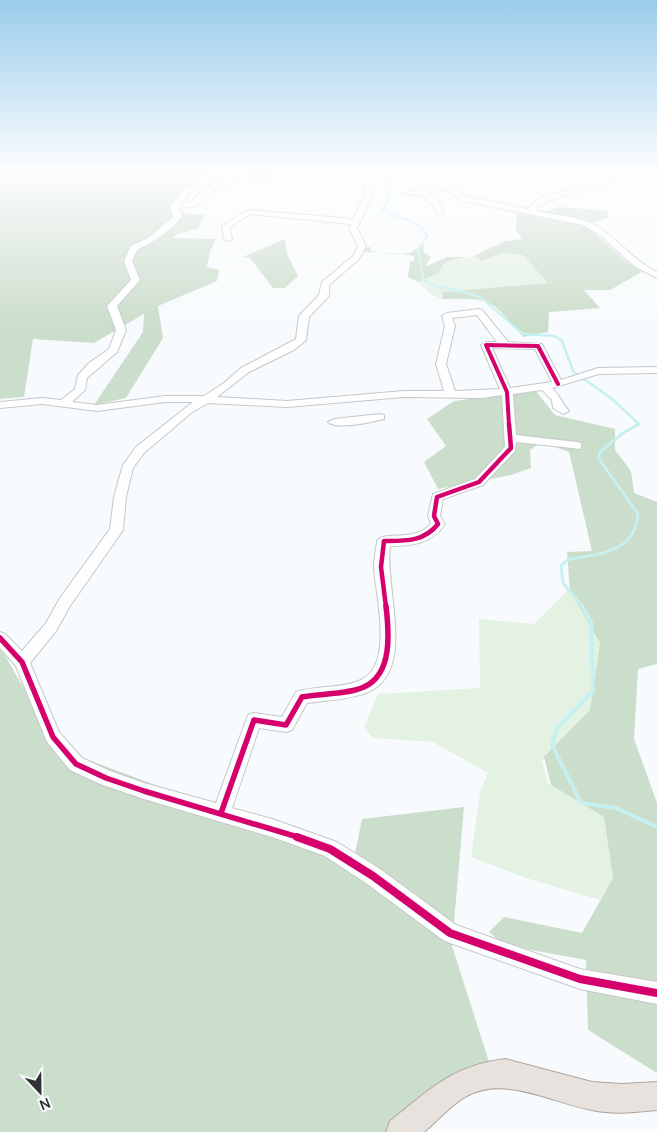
<svg xmlns="http://www.w3.org/2000/svg" width="657" height="1132" viewBox="0 0 657 1132" font-family="Manrope,sans-serif">
	<style>
		.green { fill: #e4f2e4 }
		.forest { fill: #cbddcb }
		.lines { fill: none; stroke-linecap: round; stroke-linejoin: round }
		.stream-far3 { stroke: #c7f0f0; stroke-width: 2 }
		.stream-far2 { stroke: #c7f0f0; stroke-width: 2.5 }
		.stream-far1 { stroke: #c7f0f0; stroke-width: 3 }
		.stream { stroke: #c7f0f0; stroke-width: 4 }
		.minor-casing { stroke: #c5c8ca; stroke-width: 2 }
		.major-casing { stroke: #ada49c; stroke-width: 2 }
		.minor { fill: #fefeff; fill-rule: evenodd }
		.major { fill: #e8e2de; fill-rule: evenodd }
		.cycleway-far3-casing { stroke: #f7fbfe; stroke-width: 6 }
		.cycleway-far2-casing { stroke: #f7fbfe; stroke-width: 8 }
		.cycleway-far1-casing { stroke: #f7fbfe; stroke-width: 9 }
		.cycleway-casing { stroke: #f7fbfe; stroke-width: 11 }
		.cycleway-far3 { stroke: #d6006c; stroke-width: 4 }
		.cycleway-far2 { stroke: #d6006c; stroke-width: 4.5 }
		.cycleway-far1 { stroke: #d6006c; stroke-width: 5.5 }
		.cycleway { stroke: #d6006c; stroke-width: 8 }
	</style>
	<rect width="100%" height="100%" fill="#f8fbfd"/>
	<path class="green" d="M503,253L523,255L553,284L443,292L442,299L431,294L418,282C429,277 441,275 446,262L474,256L481,261Z
		M570,588L600,643L590,710L542,761L548,783L604,817L613,878L600,900L526,878L471,857L480,792L488,773L433,742L373,738L364,728L378,694L480,688L479,619L534,624Z"/>
	<path class="forest" d="M0,170H274V179L257,185L236,171L211,176L170,203L180,213L205,215L198,229L177,234L173,238L216,239L210,251L207,267L219,270L217,281L158,306L163,338L126,398L94,405L143,332L144,314L94,343L33,339L24,397L0,399Z
		M559,207L608,211V218L585,225L628,263L642,272L610,290H584L600,308L549,312L548,332L523,337C490,299 494,298 442,299L443,292L548,283L523,255L503,253L481,261L474,256L505,241L522,239L516,230L517,211L540,213Z
		M285,239L287,254L298,276L285,288H273L250,258L243,257Z
		M423,244L424,252L431,257L425,267L447,257H466L446,262L437,274L418,282L408,277L410,262L414,260L415,257C406,252 374,253 362,252L366,247H370L371,251L391,254L410,253Z
		M535,390L555,415L615,429V450L631,471L634,493L657,502V664L638,669L634,739L657,803V1073L588,1030L586,960L504,945L489,932L504,917L582,933L613,878L604,817L551,785L544,757L590,710L600,643L570,591L567,552L592,551L569,452L541,442L530,450L531,468L511,475L438,489L424,462L446,446L427,419L454,401Z
		M0,647L59,749L279,831L353,863L362,819L464,807L452,946L489,1062L412,1132H0Z"/>
	<g class="lines">
		<path class="stream-far3" d="M382,170L391,182L387,195L388,203L382,210C397,220 421,218 427,237L418,249L423,280L428,283"/>
		<path class="stream-far2" d="M425,281L435,286L469,293L483,299L523,334L555,336L562,341L573,371L612,399L639,424L636,425"/>
		<path class="stream-far1" d="M583,607L563,583L561,566L567,560C599,553 635,554 638,514L599,459L600,452L623,433L639,424"/>
		<path class="stream" d="M582,606L591,622L593,691L557,728L552,745L581,803L616,808L657,827"/>
		<g class="minor-casing">
			<path id="minor" d="M228,170H239L237,172L238,179L209,193L196,206L179,208L182,216C172,231 153,242 137,250L132,261L140,280L117,306L126,330L117,352L87,378L85,390L72,402L97,405L165,396H204L224,383L241,368L296,339L299,316L319,295L322,282L353,256L358,246L349,228L351,224L250,214L230,227L232,239L228,241L224,239L222,226L249,210L353,219L364,197L365,185L372,170H379L373,185L372,197L357,228L366,246L359,259L329,285V296L309,317L306,340L294,350L249,372L217,397L287,401L404,391H444L436,364L445,326L442,316L447,313L479,309L482,310L508,342L542,344L561,380L598,368L657,367V373L599,374L552,388C560,396 562,403 569,411L563,414L553,408L552,400L542,390L513,394L516,435L577,442L581,443V449L516,442L515,451L483,485L443,499L440,516L445,524C432,544 411,546 390,546C384,587 417,671 368,692C349,700 326,700 307,703L292,730L286,732L259,728L232,808L272,819L337,842L380,869L456,925L580,969L657,982V1004L580,989L450,943L443,940L366,883L325,856L272,837L144,799L100,784L70,770L47,742L16,666L0,648V632L5,634L22,651L46,623L60,598L110,529L114,497L123,465L136,447L193,402H165L97,411L42,404L0,408V402L42,398L61,400L75,389L78,375L89,363L109,349L116,330L107,306L131,280L124,261L131,246L148,238L173,217L170,206L181,195L180,191L211,173ZM231,173V176L203,189L191,202L181,203L189,195L188,193L216,177ZM477,315L497,342H486L481,345L500,389L455,391L446,364L455,326L452,318ZM492,348L535,349L552,382L510,388ZM502,395L505,447L475,479L433,494L428,516L431,523C416,543 384,530 377,541C376,550 374,559 374,568C376,597 394,664 361,680C342,689 317,685 296,692L282,717L254,713L248,715L216,803L144,783L110,771L82,758L59,732L30,663L56,631L70,606L123,530L126,497L133,468L144,453L191,413L208,403L287,407L404,397L483,398Z
				M392,170L427,172L468,197L528,209L539,198L630,172L657,170V172L631,176L545,202L536,211C555,215 578,216 595,225C618,238 633,261 657,272V278L634,266L601,236L583,225L463,201L446,190L427,193L438,201L444,212L437,214L432,204L420,194L406,195L402,193L440,187L422,176Z
				M380,414L384,415V419C372,422 337,430 328,422L334,419Z"/>
		</g>
		<g class="major-casing">
			<path id="major" d="M505,1059L592,1082L622,1084L657,1082V1110C635,1112 614,1115 592,1110C552,1103 504,1074 465,1097C450,1106 437,1121 424,1132H386L390,1121C431,1089 451,1066 505,1059Z"/>
		</g>
		<use href="#minor" class="minor"/>
		<use href="#major" class="major"/>
		<g class="cycleway-far3-casing">
			<path id="cycleway-far3" d="M509,425L507,392L486,345L538,346L558,384"/>
		</g>
		<g class="cycleway-far2-casing">
			<path id="cycleway-far2" d="M386,607L381,567L384,541C405,541 424,542 438,524L434,516L437,497L479,482L511,448L509,424"/>
		</g>
		<g class="cycleway-far1-casing">
			<path id="cycleway-far1" d="M0,638L22,662L53,737L76,764L106,778L144,791L301,838
				M221,813L254,720L286,725L302,697C321,693 346,695 364,687C393,674 389,632 386,606"/>
		</g>
		<g class="cycleway-casing">
			<path id="cycleway" d="M297,837L330,849L373,876L450,933L580,979L657,993"/>
		</g>
		<use href="#cycleway-far3" class="cycleway-far3"/>
		<use href="#cycleway-far2" class="cycleway-far2"/>
		<use href="#cycleway-far1" class="cycleway-far1"/>
		<use href="#cycleway" class="cycleway"/>
	</g>
	<linearGradient id="sky" x2="0" y2="1"><stop stop-color="#9bcceb"/><stop offset="0.52" stop-color="#fcfdfe"/><stop offset="1" stop-color="#fcfdfe" stop-opacity="0"/></linearGradient>
	<rect width="657" height="328" fill="url(#sky)"/>
	<g transform="translate(40 1092) rotate(158)" stroke="#f7fbfe" stroke-width="4" paint-order="stroke">
	<path d="M0-4L9 19L0 12L-9 19Z" fill="#2f3235"/>
	<text y="-8" font-size="14" font-weight="bold" text-anchor="middle" fill="#2f3235">N</text>
	</g>
</svg>
